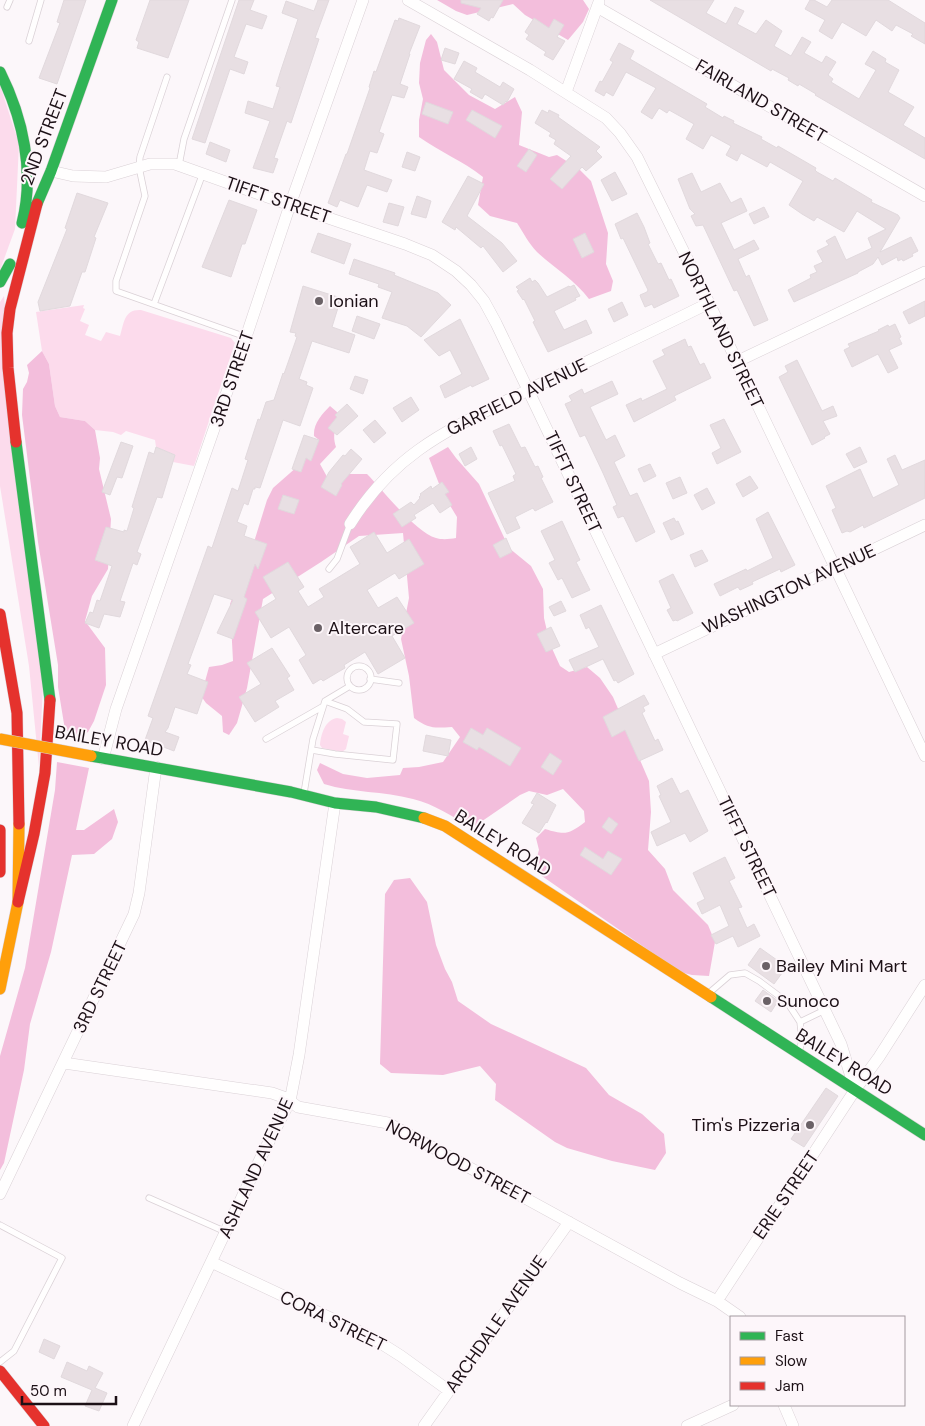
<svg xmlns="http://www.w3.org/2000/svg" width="925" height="1426" viewBox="0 0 925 1426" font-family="'DM Sans',sans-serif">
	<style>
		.green { fill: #fcdbec }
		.forest { fill: #f3bedc }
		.building { fill: #e8dfe3; stroke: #e1d9dd }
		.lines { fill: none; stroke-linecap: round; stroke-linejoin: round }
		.lane-casing { stroke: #dad1d6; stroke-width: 7 }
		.street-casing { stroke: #dad1d6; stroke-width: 12 }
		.fast-casing { stroke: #dad1d6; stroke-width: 12 }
		.slow-casing { stroke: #dad1d6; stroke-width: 12 }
		.jam-casing { stroke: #dad1d6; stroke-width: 12 }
		.lane { stroke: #fffefe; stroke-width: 5.5 }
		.street { stroke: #fffefe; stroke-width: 11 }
		.fast { stroke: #30b455; stroke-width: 11 }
		.slow { stroke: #ff9f0a; stroke-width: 11 }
		.jam { stroke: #e5322d; stroke-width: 11 }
		.slow-bridge-casing { stroke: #dad1d6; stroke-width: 12; stroke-linecap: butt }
		.slow-bridge { stroke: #ff9f0a; stroke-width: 11 }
		.poi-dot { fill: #6a6166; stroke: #fdf6fa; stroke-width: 2 }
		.labels { text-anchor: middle; stroke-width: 4; stroke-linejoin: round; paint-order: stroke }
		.street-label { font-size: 18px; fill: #1c1016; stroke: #fdf6fa }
		.poi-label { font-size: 18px; fill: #1c1016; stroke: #fdf6fa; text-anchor: start }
	</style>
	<rect width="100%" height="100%" fill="#fcf7fa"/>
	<path class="green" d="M0,85L19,144L15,229L0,270Z
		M4,296L43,685L39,767L29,666L0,486V302Z
		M84,305L83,308L85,309L80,321L89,325L85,335L101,341L106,332L120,336C124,323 124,309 141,310L231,338L235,343L194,466L173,462L175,455L156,447L155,440L126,431L121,435L113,432L95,430L85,421L60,417L55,406L49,364L42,351L36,312Z
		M337,718L342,719L346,722L343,734L349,736L346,749L342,752L322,748L320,745C321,734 325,720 337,718Z"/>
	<path class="forest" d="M437,0H583L589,9L583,22L568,40L525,15L513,4L467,15L456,11Z
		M431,34L437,42L444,70L469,95L495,109L515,97L522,112L519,145L549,157L557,155L579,169L591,181L608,233L606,264L613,281L611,291L589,299C575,280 554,268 537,252C529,244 523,232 517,223L490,216L478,205L483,177C463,161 440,152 419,137V120L423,99L419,83L420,63L426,40Z
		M42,351L49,364L55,406L60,417L85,421L95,430L100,458L99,469L111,519L108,569L92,596L85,621L105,648L106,685L94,721L88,732L81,736L65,730L58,687V665L38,542L22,415L23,389L27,382L29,373L27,365Z
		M330,406L337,412C341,426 330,429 336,447L320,464L331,484L349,474H367C383,490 415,532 436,538C442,540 450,539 456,538L457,517L443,494L429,458L448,447L456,458L479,484L509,548L531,566L543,589L544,618L550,644L560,666L569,672L587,667L600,678L613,697L649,781L651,812L648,850L665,869L673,890L708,925L715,942L709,976L692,975L680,972L539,874L535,863L539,850L536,838L545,829C565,835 568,835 585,822L584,811L563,789L547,795L529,791L520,795L472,828C453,817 434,804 413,799C383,791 353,793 324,784L317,770L320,763L343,774L367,778L400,775L403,768L419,767L443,762L460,737L452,727C434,728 429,729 414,718L409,676L401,639L409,598L403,533L359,536L321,562L263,599L247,688L237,723L229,735L223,732L222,716L206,703L201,696L209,667L222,665L233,661L230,604L254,542L267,500L273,488L298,466L319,440L314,436C313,424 322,414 330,406Z
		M57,762L89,768L76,830H84L114,809L118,822L112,839L94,854L72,855L51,952L30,1024L24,1070L4,1163L0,1170V1056L25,968L55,790Z
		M410,878L427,902L436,945L445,969L452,982L458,1001L491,1024L586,1068L609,1095L642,1114L664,1134L666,1153L655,1170L612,1161L567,1148L555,1142L495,1100L496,1084L480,1066L443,1075L391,1073L380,1064L385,894L394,880Z"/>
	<path class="building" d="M64,0H86L57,84L39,78L60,23L57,22Z
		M150,0H189L168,58L137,48L139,42L136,40Z
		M239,0H254L250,10L267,16L262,29L246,24L234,57L248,62L244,74L230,69L205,143L192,139Z
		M318,0H329L315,38L319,39L291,123L287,121L274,158L278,159L273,173L253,168L270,121L245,113L248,101L273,109L280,87L276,86L281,70L298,19L282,13L286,1L314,11Z
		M461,0H503L493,18L491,17L489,21L477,14L481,8L461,3Z
		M650,0H714L706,13L726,24L735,7L744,11L737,24L756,34L766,20L782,31L774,46L791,56L802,37L811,42L804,53L822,63L826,56L836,62L828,75L833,79L831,82L859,99L876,70L865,64L873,51L886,59L885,62L899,70L888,92L914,107L903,125L925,138V159L815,95L816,94L799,84L798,86L788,80L789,78L772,69L771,71Z
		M810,0H814L827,7L832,0H888L925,23V44L911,36L913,34L896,25L892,31L876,20L866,36L842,22L832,39L819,31L825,20L805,9Z
		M399,18L420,26L409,54H410L400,84L408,87L404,98L392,95L379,132L384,134L377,153L370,151L364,170L392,180L387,192L367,185L358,207L340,200L337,207L328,203L346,154H347L370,88L369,87L374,71L376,72L395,20L398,21Z
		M534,18L549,28L554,19L564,25L557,37L565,41L553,60L544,55L546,52L526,39L529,35L525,32Z
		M619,43L634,51L630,59L707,104L705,107L723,118L724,116L734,121L733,123L762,137L761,139L777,148L778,146L804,161L816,168L815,170L817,172L833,181L835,178L872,200L871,202L898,215L900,218L880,252L911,237L918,251L912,254L913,256L903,261L902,259L898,261L897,257L882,265L878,257L873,264L858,272V273L794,302L788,290L811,278L810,275L817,272L814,266L823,262L817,251L829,245L826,241L835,236L846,260L872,248L868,238L886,229L857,211L844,232L817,217L814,221L802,214L789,205L803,181L770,162L767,167L741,153L737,161L726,155L731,146L711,135L703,149L686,139L694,124L669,110L667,113L659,108L652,119L641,112L656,88L626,72L613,96L606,92L604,96L595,91L600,81L602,82L613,62L610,60Z
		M445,48L459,53L455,64L441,60Z
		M464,61L477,68L475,72L500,87L503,82L514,89L507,102L506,101L503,105L485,94L482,99L470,92L472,89L454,79Z
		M426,102L453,112L448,124L422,114Z
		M472,110L502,126L495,138L466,120Z
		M542,110L548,113L549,110L559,115L558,117L600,147L596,151L602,157L586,171L582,167L562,189L550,179L571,156L554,144L556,140L549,136L551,133L535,123Z
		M210,142L230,150L226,162L206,154Z
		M529,149L537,155L526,172L517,166Z
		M407,152L420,157L415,171L402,167Z
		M615,172L627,194L612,201L601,180Z
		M692,173L701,192L720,183L731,203L741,198L747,211L721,223L734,250L754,240L759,249L738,259L746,277L749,275L768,320L754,326L737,290L734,291L703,225L696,226L691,216L695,214L690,209L678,179Z
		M468,176L484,184L467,216L502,243L517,261L503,272L483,246L481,248L456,227L455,230L442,222Z
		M77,193L108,203L94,237L96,238L85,272H82L70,306L40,311L38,302L67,229L65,228Z
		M417,196L431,201L426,218L411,214Z
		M229,200L257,210L245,244H242L231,277L202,267Z
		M389,203L404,207L398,226L383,222Z
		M764,207L769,217L754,224L749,214Z
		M637,213L644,227L650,243L648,244L658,264L661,263L669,280L671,279L679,296L654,308L652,304L645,307L641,298L640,295L647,292L648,290L623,238L621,239L615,224Z
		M318,233L351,244L344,264L311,252Z
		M585,233L594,252L582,258L573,239Z
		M354,259L395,273L394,275L438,293L451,305L421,337L407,326L382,318L392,292L378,287L379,284L349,274Z
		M530,278L532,282L535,280L538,283L547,297L569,286L570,287L574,285L580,296L575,298L576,300L554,311L564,330L586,320L592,333L548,352L533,322L535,321L524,299L523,300L517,291L519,290L516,287Z
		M303,286L341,298L332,327L355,335L349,353L312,341L299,379L307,382L306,385L313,388L300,426L283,420L260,488L255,487V489H253L248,505L244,503L237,522L247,526L244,536L267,544L258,569L255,564L244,597L247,599L233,639L217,633L233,600L214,594L188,664L191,665L187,674L208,682L197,714L175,707L168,728L165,732L179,737L174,751L145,740L153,718L148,716L208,546L212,548L232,488L238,491L248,460L245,459L258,419L260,420L266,402L274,400L283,373L284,374L297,337L295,336L296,333L290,332Z
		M925,301V316L909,324L903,312Z
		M622,302L628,315L614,322L608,309Z
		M357,316L380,324L374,339L352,331Z
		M460,319L489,379L472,387L471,385L445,398L440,386L462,374L450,350L439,356L424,340Z
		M895,324L901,337L899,338L902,344L889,350L898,368L888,373L878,354L852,367L844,350L850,347L848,344L879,331L878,330L888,325L889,327Z
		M685,339L688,347L691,346L700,365L704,363L711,378L674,396L676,400L634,422L626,405L641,398L642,401L667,389L653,361L665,355L662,350Z
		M797,360L822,411L833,406L837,416L823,421L830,434L824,437L825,438L812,445L779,377L788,372L785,366Z
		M355,376L368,380L363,394L350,389Z
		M612,381L618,394L590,407L606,440L615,435L625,456L614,462L630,496L637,493L655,532L636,542L624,517L623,516L618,518L613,507L617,505L603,473L585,435L580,437L565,404L572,401L569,396L582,389L584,394Z
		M411,397L419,410L402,422L393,408Z
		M347,404L358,416L337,435L328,428L337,417L335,415Z
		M724,419L741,452L717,464L712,453L721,448L710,425Z
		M375,420L386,433L374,443L363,430Z
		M509,424L521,448L525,447L535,467L538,466L543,477L541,478L553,502L535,511L533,508L515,517L520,528L507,534L488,493L515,481L513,476L516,474L502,445L500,446L493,431Z
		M304,435L319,440L311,461L306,458L301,472L292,469Z
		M121,442L133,446L122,478L117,477L110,495L102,492Z
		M156,447L175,455L162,498L157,497L137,552L141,554L137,565L133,563L120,601L125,602L120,617L104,614L99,628L85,623L90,612L93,613L97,600L100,601L112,566L95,560L106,527L124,532V530L127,531L134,508L132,507L149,452L154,454Z
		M471,447L477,459L465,466L459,454Z
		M860,447L867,462L854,468L846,454Z
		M351,449L362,459L341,484L342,485L336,496L321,487L329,472L343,455L345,456Z
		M895,455L902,470L925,460V498L864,528L863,525L850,532L847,531L842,533L832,510L836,508L826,486L860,469L873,498L899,485L887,459Z
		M650,464L656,476L644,482L638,469Z
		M750,476L758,488L743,497L736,484Z
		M680,477L687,493L673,499L666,483Z
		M442,482L449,492L445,494L452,505L440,513L433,503L414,515L416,518L402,527L393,514L411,502L414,505L420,498L419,497L421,495L420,494L431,486L432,489Z
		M707,488L715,503L702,510L694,495Z
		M283,495L299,500L294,514L278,509Z
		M768,512L795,565L781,572L780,569L752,582L753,584L740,590L738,587L720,596L714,584L746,569L747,571L773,558L756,519Z
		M674,518L676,522L678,521L684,534L671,540L663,523Z
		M562,521L580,560L576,562L590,590L572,598L562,578L558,580L549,563L555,560L541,531Z
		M374,532L387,553L409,539L424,564L399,579L395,573L367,590L378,608L397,597L414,623L392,636L405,658L378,674L365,652L344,665L345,668L323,681L321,679L313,684L299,660L306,655L289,627L271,638L255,612L276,599L263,577L288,562L304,587L298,591L308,607L324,597L319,589L360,564L350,547Z
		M506,538L512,552L500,558L493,545Z
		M702,550L708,561L695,567L690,555Z
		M673,574L693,613L677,621L676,620L673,621L667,610L671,608L659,581Z
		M561,601L566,611L554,616L549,607Z
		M601,605L634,674L618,683L616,680L614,681L603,659L575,672L569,660L599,647L589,627L586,629L580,615Z
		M551,627L560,646L546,652L537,634Z
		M272,648L290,676L287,678L294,690L275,701L279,707L255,722L239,697L261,684L247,663Z
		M644,695L649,704L643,707L645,711L642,713L655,741L658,739L663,750L639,761L625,730L612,737L603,717Z
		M471,728L483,735L487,728L521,748L510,766L479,747L477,750L463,742Z
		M426,735L451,740L448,756L423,751Z
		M550,753L562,761L553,775L541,767Z
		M672,778L680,794L688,790L708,831L690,842L685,833L657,846L651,832L671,822L659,796L661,795L657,786Z
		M537,793L556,805L547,823L546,822L539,833L522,823L534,804L531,803Z
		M609,817L618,824L611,834L602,827Z
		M585,847L603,859L608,851L622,859L611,875L580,855Z
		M725,857L735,878L729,881L742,907L738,908L747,928L754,924L760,936L738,947L733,936L716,944L711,935L729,926L720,905L702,914L697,903L705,899L693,873Z
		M760,948L784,965L783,967L785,969L774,984L748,965Z
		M763,990L778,1001L771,1012L755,1001Z
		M826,1088L838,1096L804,1147L791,1139Z
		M44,1339L60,1346L54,1359L39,1352Z
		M67,1362L87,1371L89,1366L103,1373L95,1388L107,1393L99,1411L85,1406L92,1390L61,1377Z"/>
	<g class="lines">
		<g class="lane-casing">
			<path id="lane" d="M7,7L10,0
				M29,41L41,0
				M167,77L140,157L139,167L145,196L116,281V291L246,337
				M179,165L184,139L232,0
				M154,304L203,173
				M329,569L337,559L350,524
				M347 678a12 12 0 1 1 24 0a12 12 0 1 1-24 0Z
				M370,679L399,683
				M266,739L322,707
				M312,750L335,754L393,760L397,724L364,722L347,709L325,701
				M304,793L313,739L325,701L350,686
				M709,993L730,975L745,973L759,981L787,1002L800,1022L802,1040L799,1052
				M800,1022L825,1010
				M149,1198L226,1232
				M0,1225L62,1258L14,1351L0,1362"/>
		</g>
		<g class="street-casing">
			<path id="street" d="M408,0L530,70L606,118L620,133L637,157L709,303L925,756
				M597,7L925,196
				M566,92L599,2
				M51,171L73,176L106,177L150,164H175L290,205L405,244L432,255L456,271L471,285L484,301L496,323L841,1044L855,1090
				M736,362L925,272
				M350,524C397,449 453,428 528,390C588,361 649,333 709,303
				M654,654L925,525
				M103,759L116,709L243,346L290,205L363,0
				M64,1063L272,1093L286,1098L298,1107L388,1123L680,1283L717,1301L740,1317
				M0,1194L134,914L139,893L156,767
				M211,1262L371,1337L401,1356L448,1390
				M717,1301L855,1090L879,1057L925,985
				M784,1405L793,1426
				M133,1426L263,1153L290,1101L299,1055L335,803
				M424,1426L569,1222
				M687,1426L733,1405"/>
		</g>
		<g class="fast-casing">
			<path id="fast" d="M0,72C23,118 35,172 22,223
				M33,213L51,171L112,0
				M0,282L10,264
				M16,442L50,700
				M91,756L291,792L335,803L376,807L424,818
				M711,997L925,1135"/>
		</g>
		<g class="slow-casing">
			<path id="slow" d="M424,818L445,826L711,997
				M0,989L18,902L19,824"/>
		</g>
		<g class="jam-casing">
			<path id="jam" d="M16,442L8,368L7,333L10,309L37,204
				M0,614L17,713L19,824
				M0,830V872
				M18,902L34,834L45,773L50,700
				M0,1371L44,1426"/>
		</g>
		<use href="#lane" class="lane"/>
		<use href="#street" class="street"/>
		<use href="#fast" class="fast"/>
		<use href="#slow" class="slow"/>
		<use href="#jam" class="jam"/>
		<g class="slow-bridge-casing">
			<path id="slow-bridge" d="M0,739L91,756"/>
		</g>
		<use href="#slow-bridge" class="slow-bridge"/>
	</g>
	<g class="poi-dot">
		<circle cx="319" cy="301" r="5"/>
		<circle cx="318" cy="628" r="5"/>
		<circle cx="766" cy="966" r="5"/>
		<circle cx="767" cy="1001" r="5"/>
		<circle cx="810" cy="1125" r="5"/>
	</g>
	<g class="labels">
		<g class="street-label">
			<text transform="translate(761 101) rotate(30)" y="6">FAIRLAND STREET</text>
			<text transform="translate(44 137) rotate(-69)" y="6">2ND STREET</text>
			<text transform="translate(278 200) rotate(19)" y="6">TIFFT STREET</text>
			<text transform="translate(721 330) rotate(64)" y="6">NORTHLAND STREET</text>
			<text transform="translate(232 379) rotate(-71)" y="6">3RD STREET</text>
			<text transform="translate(517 397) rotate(-26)" y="6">GARFIELD AVENUE</text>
			<text transform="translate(573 482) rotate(65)" y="6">TIFFT STREET</text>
			<text transform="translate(789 589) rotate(-25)" y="6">WASHINGTON AVENUE</text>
			<text transform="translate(109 741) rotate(10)" y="6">BAILEY ROAD</text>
			<text transform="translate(503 843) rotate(32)" y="6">BAILEY ROAD</text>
			<text transform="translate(747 847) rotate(64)" y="6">TIFFT STREET</text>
			<text transform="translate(100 987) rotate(-64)" y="6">3RD STREET</text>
			<text transform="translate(844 1062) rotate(32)" y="6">BAILEY ROAD</text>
			<text transform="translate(458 1162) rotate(28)" y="6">NORWOOD STREET</text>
			<text transform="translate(256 1168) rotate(-65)" y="6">ASHLAND AVENUE</text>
			<text transform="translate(786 1195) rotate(-56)" y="6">ERIE STREET</text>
			<text transform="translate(333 1321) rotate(26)" y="6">CORA STREET</text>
			<text transform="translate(496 1324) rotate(-55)" y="6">ARCHDALE AVENUE</text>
		</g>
		<g class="poi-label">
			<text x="329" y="307">Ionian</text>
			<text x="328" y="634">Altercare</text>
			<text x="776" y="972">Bailey Mini Mart</text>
			<text x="777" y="1007">Sunoco</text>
			<text x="800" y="1131" text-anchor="end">Tim's Pizzeria</text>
		</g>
	</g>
	<rect x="730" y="1316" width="175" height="90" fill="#fdf6fa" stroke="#a39a9f"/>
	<rect x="740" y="1332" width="25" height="8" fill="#30b455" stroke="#a39a9f"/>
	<text x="775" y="1341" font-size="15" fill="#1c1016">Fast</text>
	<rect x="740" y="1357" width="25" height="8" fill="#ff9f0a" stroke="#a39a9f"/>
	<text x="775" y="1366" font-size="15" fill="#1c1016">Slow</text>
	<rect x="740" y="1382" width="25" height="8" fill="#e5322d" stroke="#a39a9f"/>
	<text x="775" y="1391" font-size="15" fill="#1c1016">Jam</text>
	<path d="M22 1396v8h94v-8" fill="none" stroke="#1c1016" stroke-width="2.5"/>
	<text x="30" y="1396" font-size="15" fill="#1c1016" stroke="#fdf6fa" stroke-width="4" paint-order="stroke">50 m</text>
</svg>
